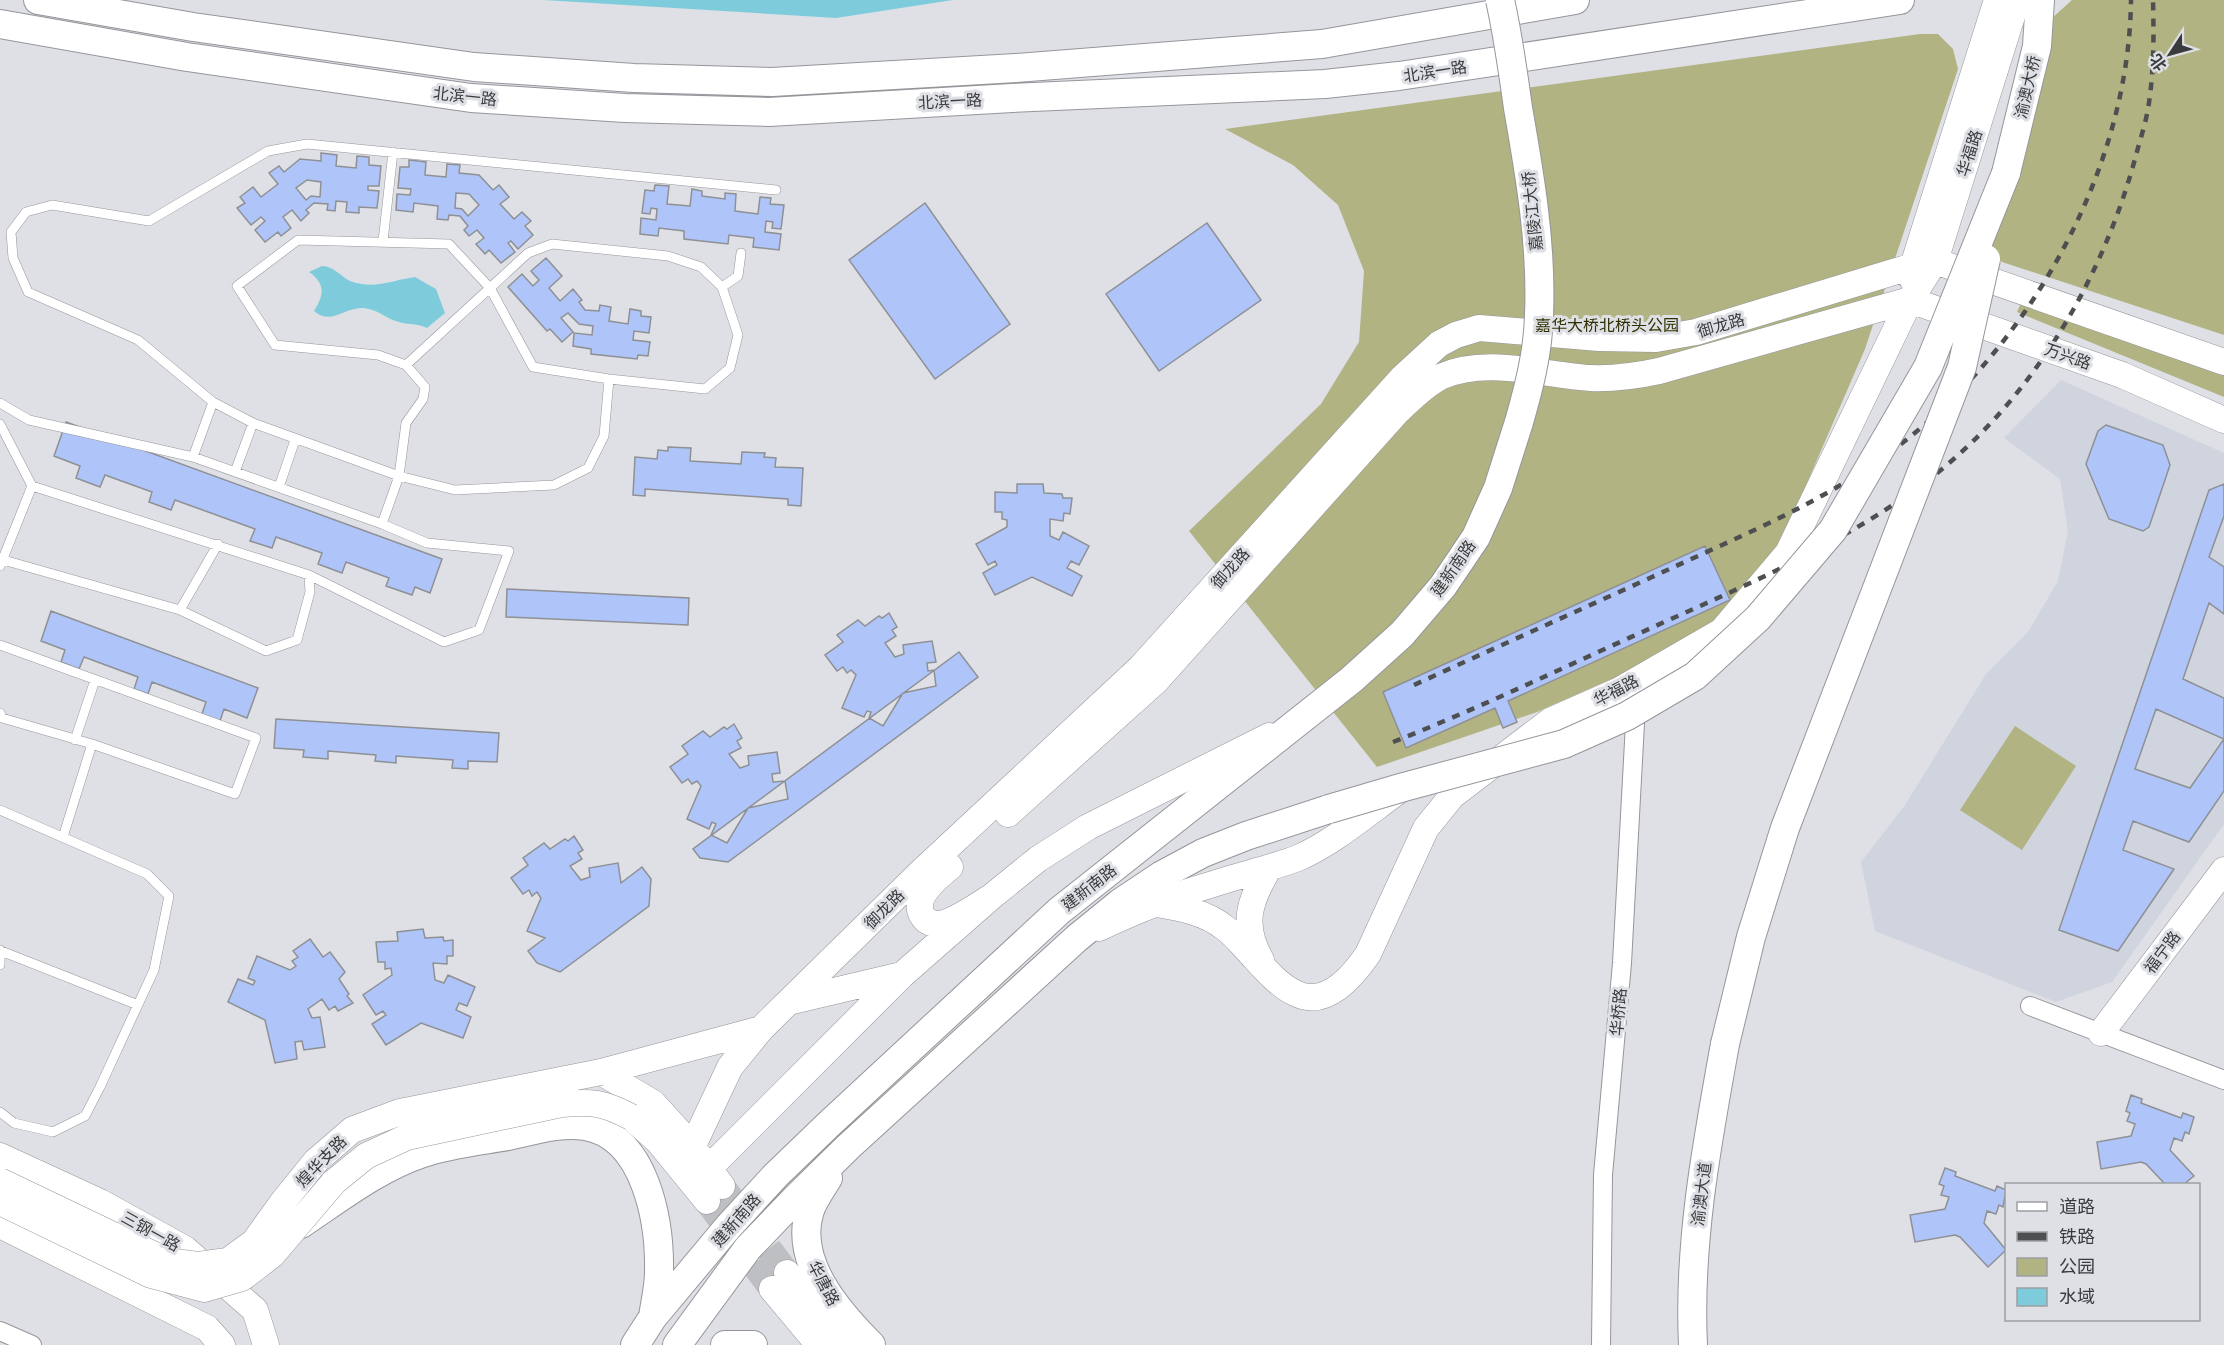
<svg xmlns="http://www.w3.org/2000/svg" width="2224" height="1345" viewBox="0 0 2224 1345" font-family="Rubik,'Noto Sans SC',sans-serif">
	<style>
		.built { fill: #cfd4df }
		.green { fill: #b1b382 }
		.water { fill: #7eccdb }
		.building { fill: #afc5fa; stroke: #8e9094; stroke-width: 1.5; fill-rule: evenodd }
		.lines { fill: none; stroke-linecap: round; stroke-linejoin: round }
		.secondary-tunnel { stroke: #bdbfc3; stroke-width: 26; stroke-dasharray: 26 13; stroke-linecap: butt }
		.lane-casing { stroke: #95969b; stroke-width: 10 }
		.street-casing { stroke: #95969b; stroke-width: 20 }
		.secondary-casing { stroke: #95969b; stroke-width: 27 }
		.primary-casing { stroke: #95969b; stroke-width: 30 }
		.lane { stroke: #fff; stroke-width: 9 }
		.street { stroke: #fff; stroke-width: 18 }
		.secondary { stroke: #fff; stroke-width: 26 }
		.primary { stroke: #fff; stroke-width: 28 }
		.rail { stroke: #4e4f51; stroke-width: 4.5; stroke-dasharray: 8 8; stroke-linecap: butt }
		.secondary-bridge-casing { stroke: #95969b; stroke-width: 27; stroke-linecap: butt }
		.primary-bridge-casing { stroke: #95969b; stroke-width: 30; stroke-linecap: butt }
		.secondary-bridge { stroke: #fff; stroke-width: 26 }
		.primary-bridge { stroke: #fff; stroke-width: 28 }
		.labels { text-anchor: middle; stroke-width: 6; stroke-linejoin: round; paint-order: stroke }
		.street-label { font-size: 16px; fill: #3a3b3d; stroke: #dee0e5 }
		.park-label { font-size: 16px; fill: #2f2f00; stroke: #dee0e5 }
	</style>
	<rect width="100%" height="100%" fill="#dee0e5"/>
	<path class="built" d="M2061,380L2224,453V824L2112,982L2056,1002L1875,931L1861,862L1905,805L1986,674L2028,632L2058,581L2068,531L2060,479L2004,438Z"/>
	<path class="green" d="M2072,0H2224V335L1993,259L1981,242L2032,36Z
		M1920,34H1938L1953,49L1958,69L1865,349L1781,543L1720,620L1630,671L1537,712L1377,767L1189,531L1321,404L1359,342L1364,271L1338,205L1293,165L1225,129Z
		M2022,301L2224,375V397L2017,312Z
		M2015,726L2076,766L2022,850L1960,810Z"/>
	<path class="water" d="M544,0H953L836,18Z
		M322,266C334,266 340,276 350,281C374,290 393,280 415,277L436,289L445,313L427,328C418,323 408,325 399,322C386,319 378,309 363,308C344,307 331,326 314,311C324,295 326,284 309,272Z"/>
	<path class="building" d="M321,153L337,155L336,166L356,168L357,156L369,157V165L381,166L379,186H368V190L379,191L377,208L359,207V213L346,212L347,202L336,201L335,211L327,210L328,204L314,203L306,210L309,213L301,221L292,210L283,217L291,228L281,236L278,232L265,242L255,230L265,221L261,217L251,225L237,208L245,203L240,197L253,187L261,197L278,184L269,173L279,166L284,172L300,159L321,161ZM307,180L321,182L320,197L311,196L306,200L296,188Z
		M409,160L426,162L425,175L446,177L447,164L460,165L459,173L479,175L493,190L499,185L509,197L500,204L514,219L522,212L531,221L525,226L533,235L518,249L511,241L508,243L515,252L501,263L489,250L485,254L476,244L484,238L477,230L469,236L464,230L468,226L460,216L449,215L448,220L437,219L438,206L414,203L413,212L396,210L397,194L410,195L411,189L398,188L400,167H409ZM456,193L469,194L479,205L468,216L462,209L455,208Z
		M655,185L669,186L667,204L690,206L692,189L702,191V196L725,199V193L736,194L735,211L758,214L760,197L771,198L770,204L784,205L781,229L772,228L773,222L766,221L765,232L781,234L779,250L753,247L754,238L729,235L728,244L684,239V231L659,228L658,236L640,234L641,218L656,220L657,209L651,208L650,214L642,213L645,190L654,191Z
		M925,203L1010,324L935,379L849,260Z
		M1207,223L1261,300L1159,371L1106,294Z
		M546,258L562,276L549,288L560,301L573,289L582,300L579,302L585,310L599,311L600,305L611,307L609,321L628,324L630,309L641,311V316L651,317L649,333L634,331L633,340L650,342L648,356L638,355L637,359L591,354V349L573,346L574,333L592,335L593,326L579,324L568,313L561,318L573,332L562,342L550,329L547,331L508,287L522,274L533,286L539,280L531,271Z
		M66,422L442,559L430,593L415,587L412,595L386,586L389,578L346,562L342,573L318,564L322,553L276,537L272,548L250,541L255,529L175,500L171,510L149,502L152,492L105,475L100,487L76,478L80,466L54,456Z
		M2106,425L2163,445L2170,465L2149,527L2143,531L2109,519L2086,464L2098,431Z
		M668,447L691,448L690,461L741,464L742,452L765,453L764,457L776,458L775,467L803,468L801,506L788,505V499L645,489V496L633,495L635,457L657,459L658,450L668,451Z
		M1017,484H1043L1044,493L1062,494L1063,498H1072L1070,514L1064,513L1063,521L1050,519V536L1059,540L1063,532L1089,546L1079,565L1071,561L1067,568L1082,576L1072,596L1032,577L995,595L983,573L997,565L995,561L988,565L976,544L1007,527V520L1002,519V512H995V492L1017,493Z
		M2224,484V516L2209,557L2224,567V614L2209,603L2183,679L2224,698V791L2189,842L2133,821L2123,850L2174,869L2118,951L2059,930L2209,490ZM2156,709L2224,739L2190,788L2135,769Z
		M1705,546L1730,600L1508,701L1517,722L1503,728L1495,708L1406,748L1383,692Z
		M507,589L689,598L688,625L506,617Z
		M51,611L258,688L247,718L224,709L220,721L202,714L206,702L152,682L148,694L134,689L138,677L84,657L79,669L61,662L65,650L41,641Z
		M889,613L897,627L892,630L896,636L885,643L895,657L904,654L903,645L932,641L936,662L927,663L928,671L934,670L936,686L903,693L883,726L869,718L871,712L867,711L864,717L842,708L856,675L851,670L847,673L843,667L837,671L825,655L843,642L837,635L858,620L865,626L879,616L882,618Z
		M959,652L978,677L728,862L700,858L693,849Z
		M276,719L499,733L497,762L468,761V769L452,768L453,760L396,756V763L375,761L376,755L328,751V759L303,757L304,750L274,748Z
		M734,724L742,738L737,741L741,748L729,754L740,768L749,765L748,756L777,752L780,773L772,774L773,782L785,781L788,799L748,808L727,843L711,835L716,824L712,822L709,829L687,819L701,786L697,781L692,784L688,779L682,783L670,767L688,754L682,746L703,731L710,737L724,727L727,729Z
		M574,836L583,850L578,853L582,859L570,866L581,880L590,877L589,868L618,863L621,883L642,867L651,879L649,906L560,972L537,963L528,951L545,938L527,931L541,898L537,892L532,896L529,890L523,894L511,878L528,865L523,858L544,843L550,849L565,839L568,841Z
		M423,929L425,938L443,937L444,941L453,940V956H447V964L433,963L435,980L444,983L448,975L475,987L467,1006L459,1003L456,1010L471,1017L463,1038L421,1023L386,1045L372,1024L386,1015L383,1011L376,1015L363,995L392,975L391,968L385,969V962H378L376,942L398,941L397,932Z
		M310,939L323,957L330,952L345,972L339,979L349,994L347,996L353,1003L338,1011L335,1006L329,1010L322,999L308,1009L312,1018L320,1017L325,1047L304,1050L302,1041L295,1042L297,1059L275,1063L265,1020L228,1002L238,979L253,985L255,981L248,978L257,956L290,970L296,966L292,961L298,957L293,951Z
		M2131,1095L2142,1099L2141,1103L2181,1118L2183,1113L2194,1117L2189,1134L2185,1132L2182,1141L2174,1138L2170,1150L2194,1176L2184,1184H2165L2146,1164L2141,1162L2101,1169L2097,1142L2131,1136L2135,1124L2127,1121L2130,1113L2126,1111Z
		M1945,1168L1956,1172L1955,1176L1995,1191L1997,1186L2006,1190L2003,1207L1999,1205L1996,1214L1987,1211L1984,1223L2006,1250L1988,1267L1960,1237L1955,1235L1915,1242L1910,1215L1945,1209L1949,1197L1941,1195L1944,1186L1939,1184Z"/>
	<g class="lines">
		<path class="secondary-tunnel" d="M722,1186L787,1273
			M707,1201L772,1289"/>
		<g class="lane-casing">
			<path id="lane" d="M383,241L393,152
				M722,287L738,276L741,253
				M490,288L533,367L609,379L705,389L730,368L738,335L722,287L701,267L668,256L552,244L528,253L406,365L378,355L275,345L237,286L298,240L449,244L490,288
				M609,379L604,436L588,468L554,485L455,490L399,476L253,423L213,402L138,340L28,292L13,258L11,232L26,212L52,205L149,221L268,151L307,144L776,190
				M0,403L29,420L193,457L382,524L427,543L509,551L479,630L444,642L309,575L32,486L0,424
				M193,457L213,402
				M235,472L253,423
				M279,487L295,440
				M382,524L399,476L406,423L423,399L425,387L406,365
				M0,559L180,610L266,651L297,640L310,592L309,575
				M0,566L32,486
				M180,610L218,544
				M0,645L256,738L235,794L92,744L2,718L0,713
				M75,740L95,680
				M0,810L147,874L169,896L154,970L100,1087L85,1116L53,1132L14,1123L0,1112
				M63,837L92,744
				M0,950V965
				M1,951L138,1005"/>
		</g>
		<g class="street-casing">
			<path id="street" d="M2030,1006L2224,1080
				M0,1331L32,1345
				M1601,1345L1603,1175L1622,963L1636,705"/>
		</g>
		<g class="secondary-casing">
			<path id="secondary" d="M1912,279L1913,266L1997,0
				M1910,300L2122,375L2224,420
				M1008,814L1156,681L1397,412C1410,400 1424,385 1440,377C1486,356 1542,375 1590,378C1614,379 1636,376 1659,371L1910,300
				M950,867C938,877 912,897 922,915C925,921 931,924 937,924C952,924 978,905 991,897
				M1157,904C1181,908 1205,912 1225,928C1235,935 1242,945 1251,954C1263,967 1278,985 1295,993C1326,1009 1353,976 1368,954L1426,828L1452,796L1550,721L1618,691L1722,631L1788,553L1910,300L1935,261L2017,0
				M1099,928C1135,911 1172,896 1210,885C1239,875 1269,869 1298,858C1334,842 1365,815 1397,792
				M1261,960C1241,925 1249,901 1269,868
				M792,1001L902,975
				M2101,1033L2224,870
				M601,1072L653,1103L692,1146L722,1186
				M601,1072L761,1029
				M631,1117L658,1141L707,1201
				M0,1156L100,1202L185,1249L255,1310L266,1345
				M682,1169L730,1067L761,1029L921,872L1140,668L1403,377L1439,344L1456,335L1479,328L1599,338L1656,339L1696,332L1913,266L1935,261L2224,362
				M695,1186L709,1168L902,975L991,897L1038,859L1088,827L1269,736
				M0,1225L207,1328L222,1345
				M787,1273L847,1345
				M772,1289L819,1345"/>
		</g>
		<g class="primary-casing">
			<path id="primary" d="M38,0L193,27L474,67L634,78L772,82L1016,68L1322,44L1575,0
				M0,24L187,57L471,98L625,108L769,112L1012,98L1325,84L1399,76L1900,0
				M2006,173L2037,46L2040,0
				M828,1178C822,1188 814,1199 810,1210C793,1261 838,1312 871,1345
				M301,1224C340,1198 378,1168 423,1153C450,1144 480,1141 508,1136C533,1131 559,1122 585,1126C646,1136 660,1222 659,1272C659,1287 655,1303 653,1317
				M635,1345L653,1317L729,1226L776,1175L829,1124L1059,911L1351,680L1402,634L1443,586L1476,537L1498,488L1519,422
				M677,1345L748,1248L797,1197L848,1147L1077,938L1120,903L1162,875L1203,853L1246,836L1329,809
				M725,1345H753
				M1693,1345C1688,1244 1707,1143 1725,1044"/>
		</g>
		<use href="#lane" class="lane"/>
		<use href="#street" class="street"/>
		<use href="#secondary" class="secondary"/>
		<use href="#primary" class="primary"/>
		<path class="rail" d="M1414,685C1501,645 1589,606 1676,566C1737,538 1800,511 1857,475C2012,378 2129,184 2131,0
			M1393,742C1477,709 1558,670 1640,633C1735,590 1831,550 1916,489C2025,411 2100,287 2135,159C2139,143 2145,126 2148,109C2154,73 2154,36 2153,0"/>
		<g class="secondary-bridge-casing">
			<path id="secondary-bridge" d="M0,1181L167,1261L198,1265L228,1261L254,1242L282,1203L316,1161L352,1130L400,1112L601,1072
				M0,1202L151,1275L204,1289L242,1278L272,1255L334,1182L366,1156L407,1137L562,1104C593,1101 604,1103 631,1117"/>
		</g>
		<g class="primary-bridge-casing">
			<path id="primary-bridge" d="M1500,0C1508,35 1513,72 1518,108C1530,176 1542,246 1539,315C1538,353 1529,387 1519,422
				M1329,809L1404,787L1564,744L1627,716L1695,676L1758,618L1833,530L1928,367L2006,173
				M1725,1044L1751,937L1785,828L1962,367L1986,259"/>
		</g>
		<use href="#secondary-bridge" class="secondary-bridge"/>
		<use href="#primary-bridge" class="primary-bridge"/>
	</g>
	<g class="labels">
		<g class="street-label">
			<text transform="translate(1435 71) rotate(-9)" y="6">北滨一路</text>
			<text transform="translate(2027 87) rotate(-77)" y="6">渝澳大桥</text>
			<text transform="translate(465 96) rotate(6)" y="6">北滨一路</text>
			<text transform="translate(950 101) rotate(-3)" y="6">北滨一路</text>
			<text transform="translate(1969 153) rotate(-72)" y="6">华福路</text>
			<text transform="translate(1532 211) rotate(-96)" y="6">嘉陵江大桥</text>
			<text transform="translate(1721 325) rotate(-16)" y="6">御龙路</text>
			<text transform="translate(2068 356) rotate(19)" y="6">万兴路</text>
			<text transform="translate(1230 568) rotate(-48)" y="6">御龙路</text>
			<text transform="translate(1453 568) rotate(-55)" y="6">建新南路</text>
			<text transform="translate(1616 690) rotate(-27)" y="6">华福路</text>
			<text transform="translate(1089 887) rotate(-38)" y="6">建新南路</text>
			<text transform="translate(884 909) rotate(-45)" y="6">御龙路</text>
			<text transform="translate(2162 952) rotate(-53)" y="6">福宁路</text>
			<text transform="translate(1618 1012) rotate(-85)" y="6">华桥路</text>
			<text transform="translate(321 1161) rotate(-46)" y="6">煌华支路</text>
			<text transform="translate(1701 1194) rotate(-83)" y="6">渝澳大道</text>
			<text transform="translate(736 1220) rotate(-49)" y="6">建新南路</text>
			<text transform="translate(151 1231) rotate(29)" y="6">三钢一路</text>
			<text transform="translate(824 1283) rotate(62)" y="6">华唐路</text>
		</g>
		<g class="park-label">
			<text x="1607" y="331">嘉华大桥北桥头公园</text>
		</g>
	</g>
	<rect x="2005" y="1183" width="195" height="138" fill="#dee0e5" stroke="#9c9ea2" stroke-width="1.5"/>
	<rect x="2017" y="1202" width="30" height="9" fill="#ffffff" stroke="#9c9ea2" stroke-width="1.5"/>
	<text x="2059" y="1213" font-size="18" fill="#3a3b3d">道路</text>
	<rect x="2017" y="1232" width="30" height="9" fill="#4e4f51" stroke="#9c9ea2" stroke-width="1.5"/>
	<text x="2059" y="1243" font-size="18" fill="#3a3b3d">铁路</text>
	<rect x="2017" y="1258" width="30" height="18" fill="#b1b382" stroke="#9c9ea2" stroke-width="1.5"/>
	<text x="2059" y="1273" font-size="18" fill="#3a3b3d">公园</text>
	<rect x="2017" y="1288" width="30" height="18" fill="#7eccdb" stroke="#9c9ea2" stroke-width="1.5"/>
	<text x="2059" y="1303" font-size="18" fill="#3a3b3d">水域</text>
	<g transform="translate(2170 54) rotate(234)" stroke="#dee0e5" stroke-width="4.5" paint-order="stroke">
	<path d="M0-4.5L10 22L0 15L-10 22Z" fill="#3a3b3d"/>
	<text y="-9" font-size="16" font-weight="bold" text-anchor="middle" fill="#3a3b3d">北</text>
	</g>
</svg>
